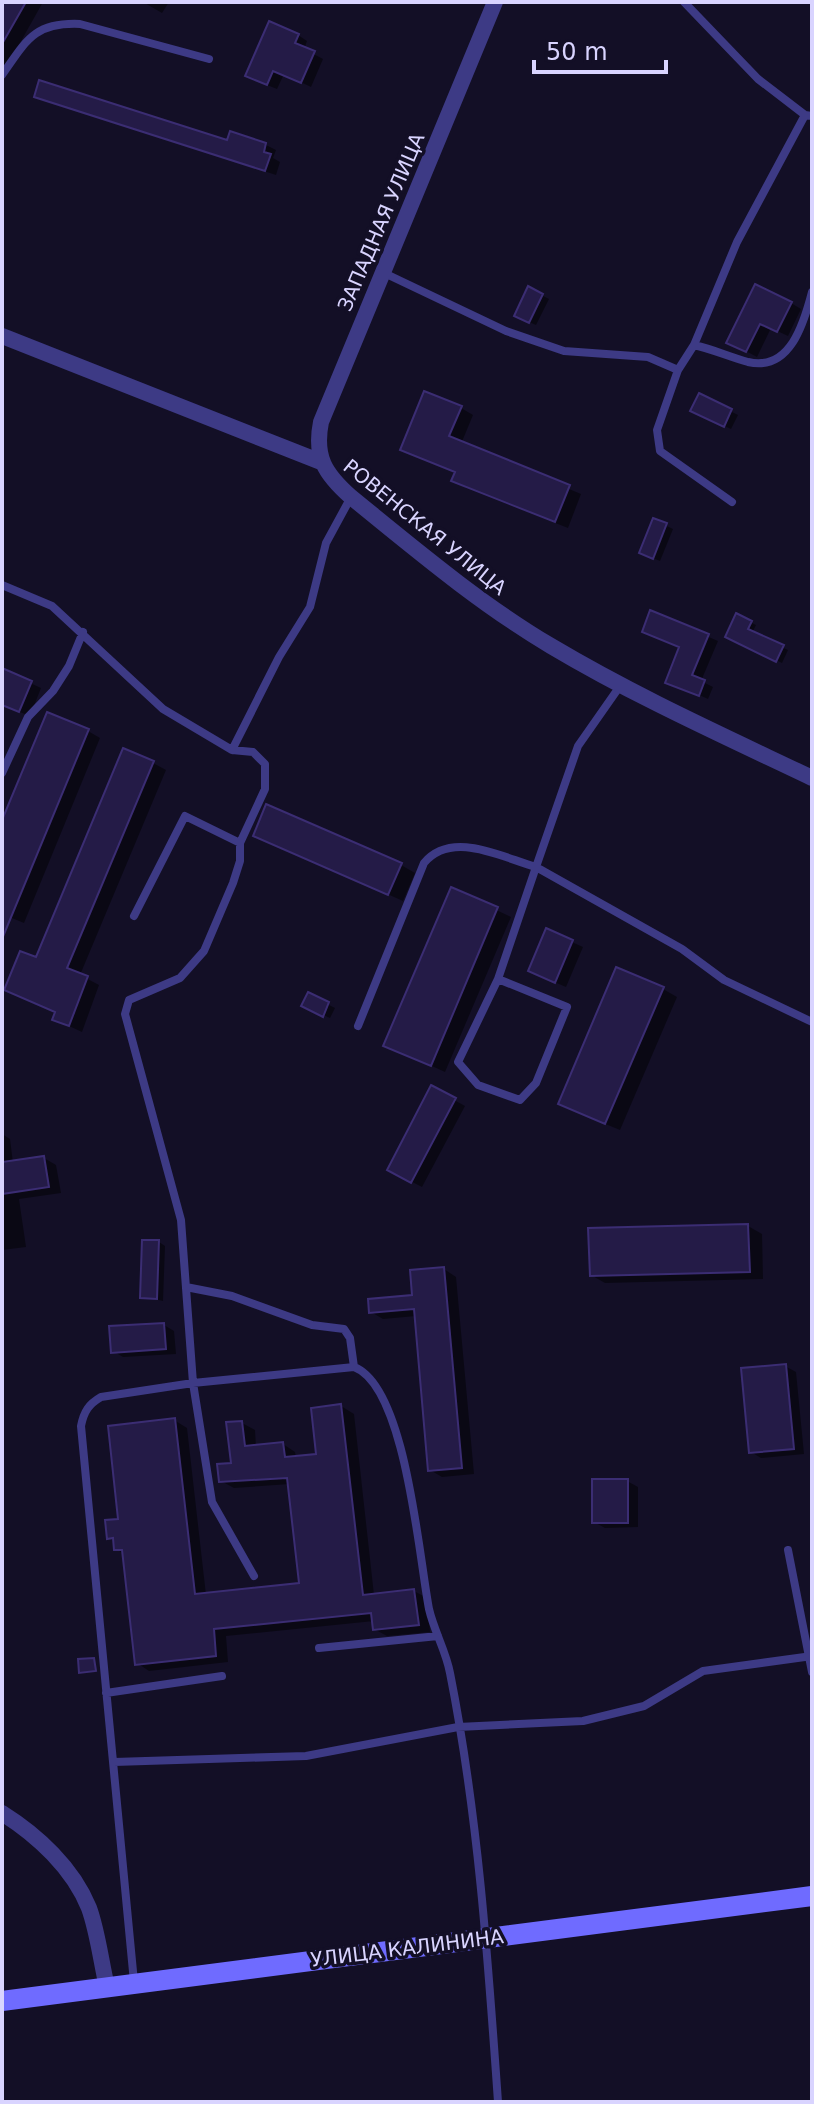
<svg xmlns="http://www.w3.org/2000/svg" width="814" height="2104" viewBox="0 0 814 2104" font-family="'DejaVu Sans',sans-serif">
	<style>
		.shadow { fill: #0007 }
		.building { fill: #241b47; stroke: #3b2d73; stroke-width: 2 }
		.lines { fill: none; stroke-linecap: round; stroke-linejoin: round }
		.service { stroke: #3d3a85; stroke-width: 8 }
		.minor { stroke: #3d3a85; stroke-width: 16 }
		.secondary { stroke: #6f6bff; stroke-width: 20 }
		.labels { text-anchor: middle; stroke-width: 7; stroke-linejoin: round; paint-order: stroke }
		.street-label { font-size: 20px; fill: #d9d4ff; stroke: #130f26 }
	</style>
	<rect width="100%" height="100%" fill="#130f26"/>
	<path class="shadow" d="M2,2H43L2,75Z
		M143,2H169L162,13Z
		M298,35L307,41L304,49L323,59L311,87L284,74L277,89L257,81Z
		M36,96L229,143L266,145L276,150L273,158L280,162L276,175Z
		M529,289L549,299L536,325L522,319Z
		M791,303L801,309L788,336L771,328L757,357L729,342Z
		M700,396L738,415L731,429L699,414Z
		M461,408L473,415L461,444L581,494L568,528L466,488L454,480L457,473L402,449Z
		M654,520L673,529L660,561L648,556Z
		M651,612L718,641L701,681L713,687L708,699L675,684L681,647Z
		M737,616L756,625L752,633L788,650L782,663L728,636Z
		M2,670L41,688L30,716L2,705Z
		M88,731L100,738L24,923L2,914V824Z
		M153,763L166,770L80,975L99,985L82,1032L54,1019L57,1013L6,989L37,960Z
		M255,835L401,865L415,873L403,901Z
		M452,889L511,917L445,1072L386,1045Z
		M547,931L583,947L566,987L540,976Z
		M663,989L677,997L620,1130L574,1111Z
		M309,995L335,1008L330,1018L310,1009Z
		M432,1088L465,1106L422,1187L389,1170Z
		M2,1134L10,1139L13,1163L44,1158L56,1165L61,1193L19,1199L26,1247L2,1250Z
		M748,1226L762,1234L763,1279L605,1283L591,1275Z
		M159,1242L165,1246L163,1301L142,1296Z
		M444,1269L456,1277L474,1474L442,1477L430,1470L416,1316L383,1319L371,1312L415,1297Z
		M164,1325L174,1331L176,1354L123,1357L113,1351Z
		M785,1366L796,1372L804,1454L761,1458L751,1452Z
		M341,1406L354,1414L374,1595L414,1591L427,1598L430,1632L387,1636L374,1629V1621L226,1636L228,1662L149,1671L137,1663L124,1554L116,1549L115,1541L109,1537L174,1420L187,1428L206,1595L301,1584L290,1484L234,1488L221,1481L233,1464L242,1423L255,1430L256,1447L283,1444L295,1452L296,1458L318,1455Z
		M627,1481L638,1487V1527L605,1528L594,1522Z
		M94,1660L97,1672H81Z"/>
	<path class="building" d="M2,2H26L2,44Z
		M269,21L299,34L295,43L315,51L301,83L273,71L267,85L245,76Z
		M39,80L227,140L230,131L266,143L264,152L271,154L265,171L34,97Z
		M755,284L792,302L777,332L760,324L746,352L726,343Z
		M528,286L543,294L529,323L514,316Z
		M424,391L462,406L449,436L570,485L555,522L451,481L455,472L400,450Z
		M699,393L732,409L724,427L690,411Z
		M653,518L667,523L653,559L639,553Z
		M650,610L709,634L692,675L705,680L699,696L665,683L679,647L642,632Z
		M736,613L752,621L748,629L784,645L776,662L725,637Z
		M2,668L32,681L19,712L2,705Z
		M47,712L89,729L2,939V820Z
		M123,748L154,761L67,968L88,976L69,1026L52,1020L55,1012L4,990L20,951L36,957Z
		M266,804L402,863L388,895L253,836Z
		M451,887L498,907L431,1066L383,1046Z
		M546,928L573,940L555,983L528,971Z
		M616,967L664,987L605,1124L558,1104Z
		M308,992L329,1002L323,1017L301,1006Z
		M431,1085L456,1098L411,1183L387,1170Z
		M44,1156L49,1187L2,1194V1162Z
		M748,1224L750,1272L590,1276L588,1228Z
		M142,1240H159L157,1299L140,1298Z
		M444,1267L462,1468L428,1471L414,1309L369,1313L368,1299L412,1295L410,1270Z
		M164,1323L166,1349L111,1353L109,1326Z
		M786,1364L794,1449L749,1453L741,1368Z
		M341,1404L363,1595L414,1589L419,1625L373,1630L371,1613L214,1629L216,1656L135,1665L122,1550H114L113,1538L107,1539L105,1520L118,1519L108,1426L175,1418L195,1594L299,1583L287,1478L219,1482L217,1464L231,1463L226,1422L242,1421L245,1446L283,1442L285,1457L316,1454L311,1408Z
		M592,1479H628V1523H592Z
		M94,1658L96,1671L79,1673L78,1659Z"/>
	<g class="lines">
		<path class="service" d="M684,2L758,79L805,115L812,116
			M2,75C26,41 34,22 80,24L209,59
			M382,272L506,331L564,351L648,357L678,370L694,345L737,242L805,115
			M694,345C712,349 730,357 748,362C790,372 804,323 812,292
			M678,370L657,430L660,451L732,502
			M2,585L52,606L163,709L232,750L253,752L265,764V789L240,843V861L233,883L204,951L180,978L129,1000L125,1014L181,1220L193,1383L212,1502L254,1576
			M620,686L578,746L536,867L682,949L724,980L812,1022
			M232,750L279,657L310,607L326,543L351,497
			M2,773L28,717L53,691L69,666L83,632
			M134,916L185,816L240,843
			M358,1026L424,863C452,830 501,857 536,867L498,979L458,1062L478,1085L520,1100L536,1083L567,1007L498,979
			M186,1287L232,1296L312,1325L344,1329L350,1338L354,1367
			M788,1550L812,1672
			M319,1648L438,1636
			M106,1693L222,1676
			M114,1762L306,1756L458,1727L583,1721L644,1706L703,1671L812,1656
			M134,1982L81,1426C84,1411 89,1404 101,1397L193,1383L354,1367C406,1386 419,1558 429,1609C434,1631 446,1651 450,1673C478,1814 488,1959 498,2102"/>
		<path class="minor" d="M495,2L321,422C314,457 325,474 351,497C415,549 480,604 551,646C635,696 724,736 812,778
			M2,336L321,462
			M2,1813C37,1835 73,1868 89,1908C98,1933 101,1962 107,1987"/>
		<path class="secondary" d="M2,2001L812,1896"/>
	</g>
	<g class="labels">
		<g class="street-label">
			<text transform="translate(381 222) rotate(-67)" y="7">ЗАПАДНАЯ УЛИЦА</text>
			<text transform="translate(425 527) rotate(39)" y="7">РОВЕНСКАЯ УЛИЦА</text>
			<text transform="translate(407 1948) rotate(-7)" y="7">УЛИЦА КАЛИНИНА</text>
		</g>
	</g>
	<rect width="814" height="2104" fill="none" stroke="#d9d4ff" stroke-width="8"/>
	<path d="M534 60v12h132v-12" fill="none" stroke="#d9d4ff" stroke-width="4"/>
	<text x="546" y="60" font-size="24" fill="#d9d4ff" stroke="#130f26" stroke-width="6" paint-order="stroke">50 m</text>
</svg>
